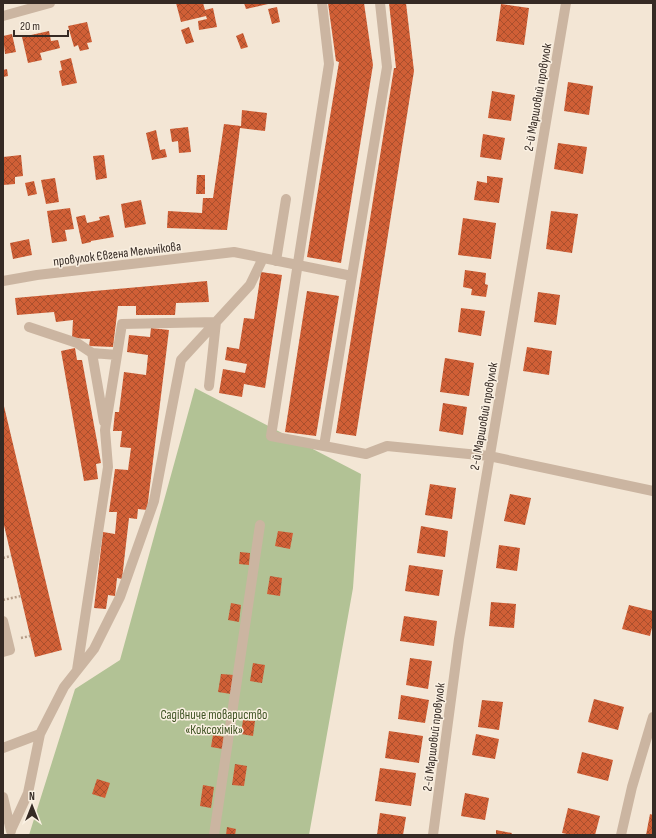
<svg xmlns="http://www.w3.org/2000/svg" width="656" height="838" viewBox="0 0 656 838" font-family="'Sofia Sans Condensed',sans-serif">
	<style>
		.green { fill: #b2c295 }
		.building { fill: url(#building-cross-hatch) }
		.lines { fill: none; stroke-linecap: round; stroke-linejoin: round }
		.path { stroke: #b79f8b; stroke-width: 2.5; stroke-dasharray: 2 2; stroke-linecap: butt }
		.minor { stroke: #cbb5a1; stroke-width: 10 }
		.labels { text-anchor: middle; stroke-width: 3; stroke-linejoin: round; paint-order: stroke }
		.street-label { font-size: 13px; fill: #352a24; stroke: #faf0e2 }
		.park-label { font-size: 13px; fill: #425526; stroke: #faf0e2 }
	</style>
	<defs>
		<pattern id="building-cross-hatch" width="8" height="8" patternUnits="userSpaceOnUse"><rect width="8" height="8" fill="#d05f36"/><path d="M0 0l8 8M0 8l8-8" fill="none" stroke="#aa4f2d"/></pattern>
	</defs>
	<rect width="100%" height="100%" fill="#f3e6d5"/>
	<path class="green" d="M195,388L361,474L353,588L309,835H29L75,689L120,660Z"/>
	<path class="building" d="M176,3H203L205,10L213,8L217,27L199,30L198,21L207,19L206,16L181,22Z
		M244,3H268V4L246,9Z
		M328,3H364L373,65L341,263L307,257L339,62L336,61Z
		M389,3H406L414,71L356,436L336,433L394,68H396Z
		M501,4L529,8L524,45L496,41Z
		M277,7L280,22L272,24L268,9Z
		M87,22L92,42L87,43L89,49L80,51L78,45L74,47L68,26Z
		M189,27L194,42L186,44L181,30Z
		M49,31L51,41L58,40L60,48L40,53L42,60L28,63L22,37Z
		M243,33L248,47L241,49L236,36Z
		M12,34L16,52L5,54L3,36Z
		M71,58L77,83L62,86L59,71L62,70L60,61Z
		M7,69L8,76L3,77V70Z
		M568,82L593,86L589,115L564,111Z
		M492,91L515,95L511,121L488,118Z
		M242,110L267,113L265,131L240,128L227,230L167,228L168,211L202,213L203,198H213L224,124L241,126Z
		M188,127L191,152L179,153L178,141L172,142L170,129Z
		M156,130L160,150L165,149L167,157L152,160L146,133Z
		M483,134L505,138L501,160L480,157Z
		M558,143L587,147L583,174L554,169Z
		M21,155L23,176L15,177V184L3,185V157Z
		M104,155L107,178L96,180L93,156Z
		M197,175H205V194H196Z
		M487,176L503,178L499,203L474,200L477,181L487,183Z
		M55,178L59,202L46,204L41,180Z
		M34,181L37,194L28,196L25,183Z
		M141,200L146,224L125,228L121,204Z
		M70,208L74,229L65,230L67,241L52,243L47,211Z
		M551,211L578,214L572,253L546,249Z
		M85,215L87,223L100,220L99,217L109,215L114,237L91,241V242L82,244L76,217Z
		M463,218L496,223L491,259L458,255Z
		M29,239L32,255L13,259L10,243Z
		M465,270L486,273L485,284L488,285L486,297L471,295L472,289L463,287Z
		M261,272L282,275L265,388L244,384L242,397L219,393L223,369L245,373L247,364L225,360L227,347L239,349L244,318L254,319Z
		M207,281L209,302L176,303L175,315H136V306H118L113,347L89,346L90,339L72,338L73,320L56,322L54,312L17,315L15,298Z
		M307,291L339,296L316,436L285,432Z
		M538,292L560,295L556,325L534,322Z
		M461,308L485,311L481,336L458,332Z
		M151,328L169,330L147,510L138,509L137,519L129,518L122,579L117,578L115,596L108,595L106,609L94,608L103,532L115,534L117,512H109L115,469L128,470L131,448L120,447L122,431H113L115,412H119L124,372L146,375L148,355L127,352L129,335L150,337Z
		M527,347L552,351L549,375L523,371Z
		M75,348L77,360H82L101,463L96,464L98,479L84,481L61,351Z
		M445,358L474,363L469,396L440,392Z
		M3,402L62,650L35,657L3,521Z
		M443,403L467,407L463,435L439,431Z
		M430,484L456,488L452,519L425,515Z
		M510,494L531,498L525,525L504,521Z
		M421,526L448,531L445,557L417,553Z
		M278,531L293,533L290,549L275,546Z
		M499,545L520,548L517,571L496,568Z
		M240,552L250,553L249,565L239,564Z
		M409,565L443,570L439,596L405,591Z
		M270,576L282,578L280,596L267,594Z
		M491,602L516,604L514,628L489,626Z
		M231,603L241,605L239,622L228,620Z
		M629,605L653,611V623L650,636L622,629Z
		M404,616L437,621L434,646L400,641Z
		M410,658L432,661L428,689L406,685Z
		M253,663L265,665L262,683L250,681Z
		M221,674L234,675L231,694L218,692Z
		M401,695L429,700L425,723L398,719Z
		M594,699L624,707L618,730L588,722Z
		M482,700L503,702L499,730L478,727Z
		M243,720L255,721L253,736L241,734Z
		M389,731L423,736L419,763L385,758Z
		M476,734L499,739L495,759L472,755Z
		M213,735L225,737L223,749L211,747Z
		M582,752L613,760L608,781L577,773Z
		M235,764L247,766L244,786L232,785Z
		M380,768L416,773L411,806L375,801Z
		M97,779L110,783L105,798L92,794Z
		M203,785L214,787L211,808L200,806Z
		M465,793L489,798L485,820L461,816Z
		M568,808L600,816L595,835H572L562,833Z
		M380,813L406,817L403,835H377Z
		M650,814L653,815V835H646Z
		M227,827L236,829L235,835H226Z
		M496,830L512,833L511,835H496Z"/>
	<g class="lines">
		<path class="path" d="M3,558L11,556
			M3,600L21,596
			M21,638L30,636"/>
		<path class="minor" d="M322,3L329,64L271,436L366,454L387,446L489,456L653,491
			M3,16L50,3
			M276,261L286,199
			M352,276L387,67L380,3
			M3,281L37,275L234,252L352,276L324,446
			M29,327L77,343L92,353
			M104,422L92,353L117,355
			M3,621L10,650L3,652
			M77,670L108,467L105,430L122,324L216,322L209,386
			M3,748L40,734L64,687L94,649L120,597L154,501L181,360L250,285L263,258
			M3,797L11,831
			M11,830L28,793L40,734
			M214,835L260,525
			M433,835L459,639L566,3
			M621,835L632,787L653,717"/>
	</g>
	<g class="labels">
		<g class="street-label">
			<text transform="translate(537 97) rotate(-80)" y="5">2-й Маршовий провулок</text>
			<text transform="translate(117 253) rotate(-7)" y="5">провулок Євгена Мельнікова</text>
			<text transform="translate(483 416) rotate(-80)" y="5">2-й Маршовий провулок</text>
			<text transform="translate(433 737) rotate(-83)" y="5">2-й Маршовий провулок</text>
		</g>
		<g class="park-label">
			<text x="214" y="719">Садівниче товариство<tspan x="214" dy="15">«Коксохімік»</tspan></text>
		</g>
	</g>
	<rect width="656" height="838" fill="none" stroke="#352a24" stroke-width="8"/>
	<g transform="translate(32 806)" stroke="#faf0e2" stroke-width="3" paint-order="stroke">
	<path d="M0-3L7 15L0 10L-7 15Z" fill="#352a24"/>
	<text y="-6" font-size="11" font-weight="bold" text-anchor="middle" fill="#352a24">N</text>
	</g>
	<path d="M14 30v6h54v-6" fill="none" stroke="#352a24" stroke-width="2"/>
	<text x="20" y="30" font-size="12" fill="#352a24" stroke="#faf0e2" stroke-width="3" paint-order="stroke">20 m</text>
</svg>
